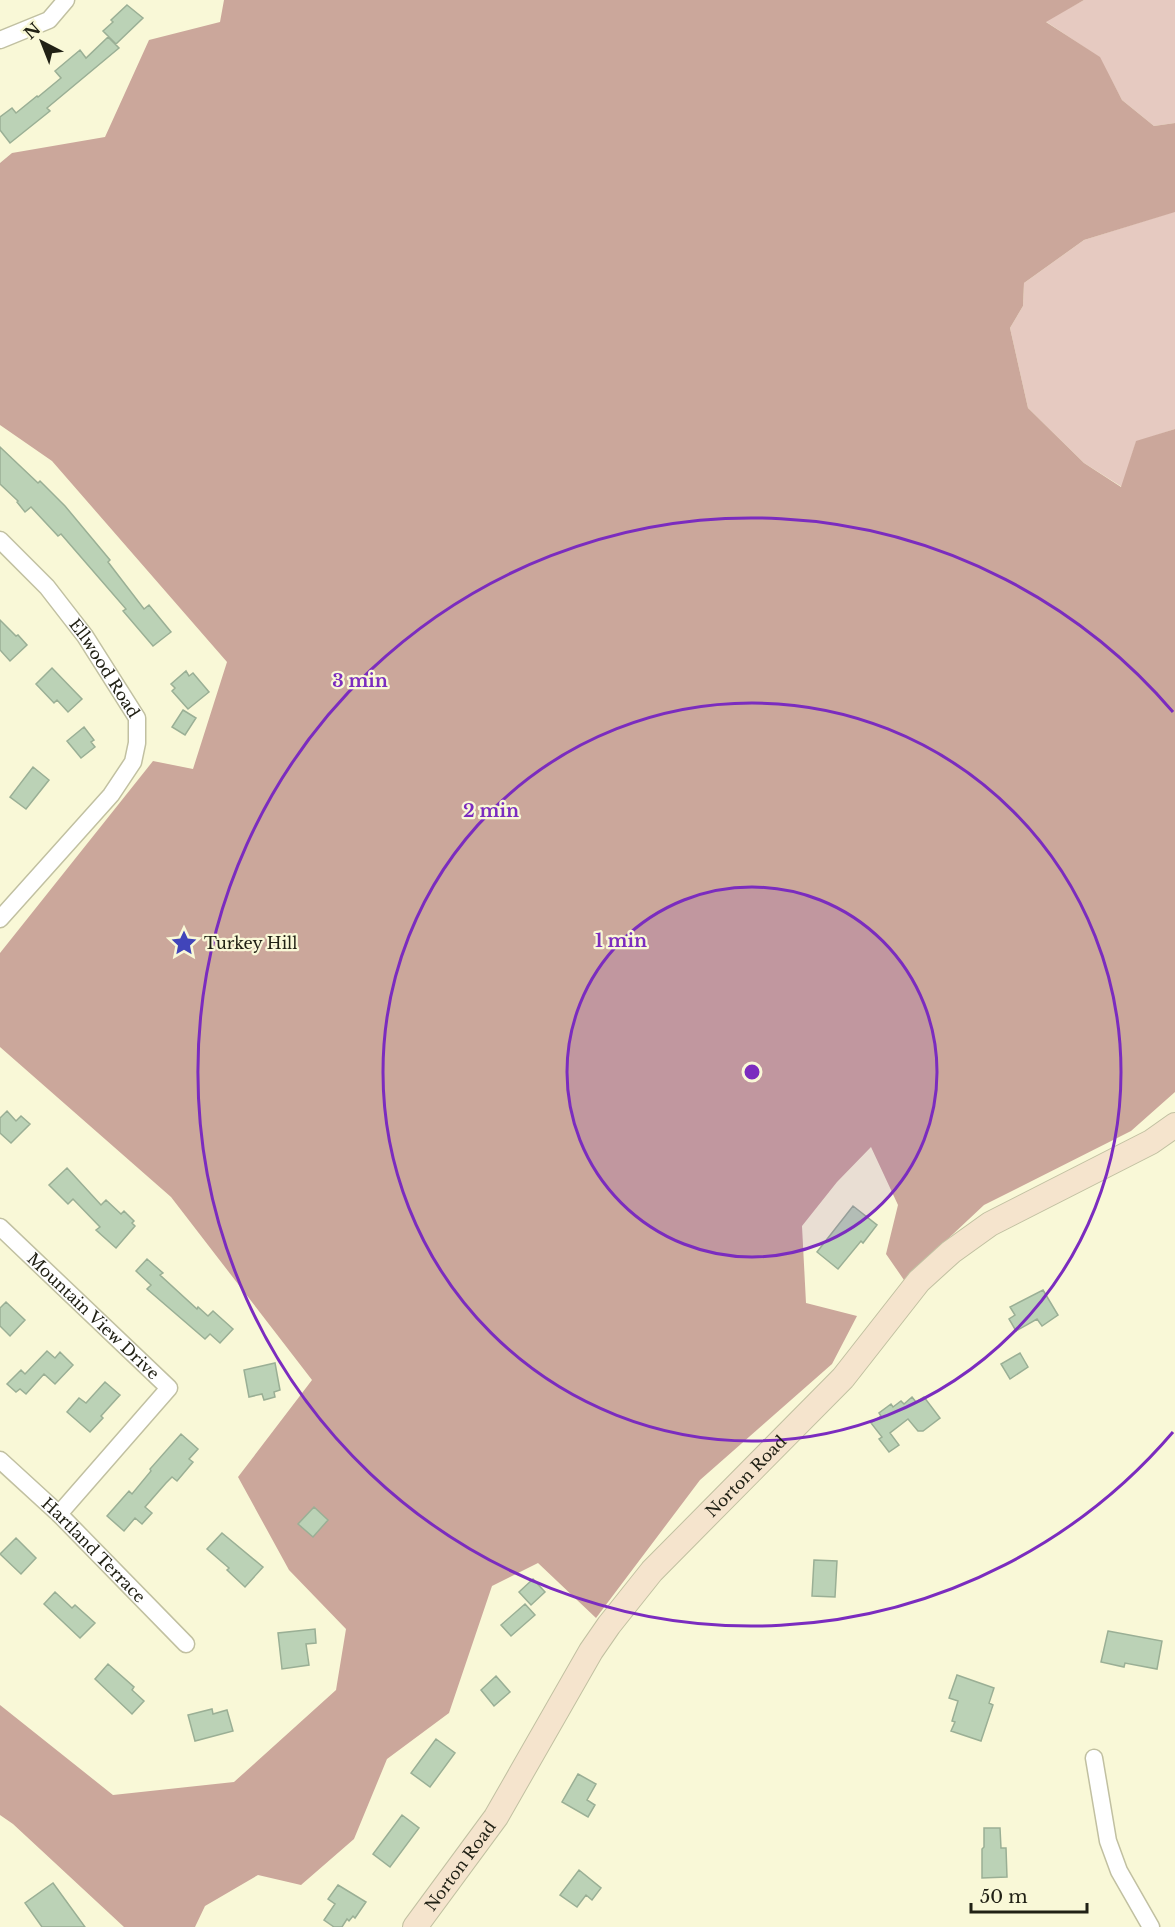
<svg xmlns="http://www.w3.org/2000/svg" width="1175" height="1927" viewBox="0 0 1175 1927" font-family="'Libre Baskerville',serif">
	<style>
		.green { fill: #e6cac1 }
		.forest { fill: #cba79b }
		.building { fill: #bbd2b6; stroke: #9aaf95; stroke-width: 1.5 }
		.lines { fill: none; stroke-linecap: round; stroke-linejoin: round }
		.street-casing { stroke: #c1c0a1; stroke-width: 19 }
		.secondary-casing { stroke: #c1c0a1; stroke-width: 26 }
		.street { stroke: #fff; stroke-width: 16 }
		.secondary { stroke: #f5e4cd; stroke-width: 24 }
		.ring { fill: none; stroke: #7b2cbf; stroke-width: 3 }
		.labels { text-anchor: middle; stroke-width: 4.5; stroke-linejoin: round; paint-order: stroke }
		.street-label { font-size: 16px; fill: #212115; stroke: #f9f8d7 }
		.poi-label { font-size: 16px; fill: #212115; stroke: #f9f8d7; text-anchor: start }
		.centre { fill: #7b2cbf; stroke: #f9f8d7; stroke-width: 3 }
		.ring-label { font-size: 18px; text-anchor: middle; font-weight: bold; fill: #7b2cbf; stroke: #f9f8d7; stroke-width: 4.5; stroke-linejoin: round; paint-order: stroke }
	</style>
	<rect width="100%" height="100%" fill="#f9f8d7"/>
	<path class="green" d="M1084,0H1175V123L1154,126L1122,100L1099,57L1045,21Z
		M1173,212H1175V429L1136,442L1122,487L1084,463L1028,408L1010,328L1023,306L1024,283L1084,240Z"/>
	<path class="forest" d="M224,0H1084L1046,22L1100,57L1122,100L1154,126L1175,123V212L1084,240L1024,283L1023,306L1010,328L1028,408L1084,463L1121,487L1136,441L1175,429V1092L1131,1131L984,1205L904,1280L886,1254L898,1205L871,1147L837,1182L802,1226L806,1303L857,1316L832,1364L700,1480L596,1618L538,1563L492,1586L449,1713L387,1759L354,1839L301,1885L258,1875L205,1906L195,1927H124L13,1824L0,1815V1705L113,1795L234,1782L336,1690L346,1629L289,1570L238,1477L312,1380L171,1197L0,1047V953L153,761L193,769L227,662L52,461L0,425V163L12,153L105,137L149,40L220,22Z"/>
	<path class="building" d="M127,5L143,18L116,44L103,31L113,22L111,20Z
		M108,37L119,48L47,108L50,111L10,143L0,130V117L12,108L16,113L37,96L38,97L61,78L55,71L80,50L86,58Z
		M0,447L38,483L40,481L65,506L110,560L108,562L144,609L149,605L171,632L153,646L123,611L126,609L61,534L58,536L31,507L25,512L17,502L18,501L0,484Z
		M0,620L16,636L18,635L27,645L10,661L0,650Z
		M52,668L82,699L68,712L57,700L54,703L36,684Z
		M186,671L189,676L193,673L209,692L188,709L172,691L175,688L171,684Z
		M183,710L196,718L185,735L172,727Z
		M84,727L94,740L91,742L95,747L81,758L67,741Z
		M33,767L49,780L26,809L10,797Z
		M7,1111L16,1121L21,1116L30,1124L11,1143L0,1133V1118Z
		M67,1168L101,1205L106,1200L121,1214L124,1211L134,1221L132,1223L135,1226L116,1248L96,1230L100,1227L73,1199L68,1204L49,1185Z
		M853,1206L877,1225L863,1243L861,1241L838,1269L817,1252Z
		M147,1259L163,1273L160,1275L197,1309L198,1307L208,1316L213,1311L233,1329L220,1343L210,1334L205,1339L147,1289L151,1285L136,1271Z
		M1043,1290L1058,1315L1042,1326L1037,1319L1016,1331L1009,1319L1015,1315L1010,1307Z
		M6,1302L25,1320L10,1336L0,1326V1308Z
		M47,1351L55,1358L60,1352L73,1365L55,1384L44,1374L26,1394L20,1389L16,1392L7,1384L21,1370L25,1374Z
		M1020,1353L1028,1367L1010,1379L1001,1364Z
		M275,1363L280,1390L274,1392L275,1397L264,1400L262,1394L249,1397L244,1370Z
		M105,1382L120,1395L101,1416L103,1418L90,1432L67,1412L79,1398L86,1403Z
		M912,1397L916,1402L924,1397L940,1418L923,1431H918L908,1419L890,1433L899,1445L889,1452L879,1439L882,1437L871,1423L881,1416L879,1413L891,1404L893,1407L901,1401L904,1404Z
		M181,1434L198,1449L189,1459L193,1462L177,1481L172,1477L166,1483L145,1507L152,1513L142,1524L135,1518L124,1531L107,1516L129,1491L132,1494L151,1471L150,1469Z
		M314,1507L328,1520L313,1537L298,1524Z
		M222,1533L263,1567L245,1587L227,1570L229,1568L207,1549Z
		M16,1538L36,1558L21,1574L0,1554Z
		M814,1560L837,1561L835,1597L812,1596Z
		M533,1579L545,1592L531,1605L519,1592Z
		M55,1592L72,1608L75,1605L95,1623L80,1638L44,1604Z
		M525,1604L535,1615L511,1636L501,1625Z
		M315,1629L316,1643L306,1644L309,1665L282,1669L278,1633Z
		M1108,1631L1162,1641L1157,1669L1125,1663L1124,1667L1101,1662Z
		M108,1664L134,1687L132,1690L144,1701L132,1714L95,1679Z
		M957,1675L994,1688L989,1703L993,1705L981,1741L951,1731L955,1722L952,1721L958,1701L949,1698Z
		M496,1676L510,1692L494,1706L481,1690Z
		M212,1709L213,1714L227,1710L233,1731L195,1741L188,1715Z
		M436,1739L455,1753L430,1787L411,1773Z
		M578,1774L596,1784L587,1800L595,1805L588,1817L562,1802Z
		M402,1815L419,1828L390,1867L373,1854Z
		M984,1828H1000L1001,1848H1006L1007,1877L982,1878V1849L984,1847Z
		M579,1870L601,1888L592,1900L586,1895L577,1907L560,1895Z
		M53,1883L85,1927H42L25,1903Z
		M338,1885L366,1902L355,1918L353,1916L349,1921L347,1919L342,1927H334L324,1920L335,1904L328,1899Z"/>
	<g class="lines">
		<g class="street-casing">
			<g id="street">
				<path d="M0,40L49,20L66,0"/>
				<path id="s1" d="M0,540L47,587L85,636L137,718V743L133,762L111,795L0,919"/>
				<path id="s2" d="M0,1227L169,1388L59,1514"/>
				<path id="s3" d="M0,1460L59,1514L186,1644"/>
				<path d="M1094,1758L1108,1841L1119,1871L1151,1927"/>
			</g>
		</g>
		<g class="secondary-casing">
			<g id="secondary">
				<path id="s4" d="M415,1927L496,1817L591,1651L609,1625L652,1571L843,1378L919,1281L951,1252L990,1224L1151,1142L1175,1125"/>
			</g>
		</g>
		<use href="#street" class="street"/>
		<use href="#secondary" class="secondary"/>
	</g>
	<circle cx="752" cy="1072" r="185" fill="#7b2cbf" fill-opacity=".12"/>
	<g class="ring">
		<circle cx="752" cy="1072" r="185"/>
		<circle cx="752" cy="1072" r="369"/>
		<path d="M1173 1432A554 554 0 1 1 1173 712"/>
	</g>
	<defs>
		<g id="sight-bare" transform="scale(2.07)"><path d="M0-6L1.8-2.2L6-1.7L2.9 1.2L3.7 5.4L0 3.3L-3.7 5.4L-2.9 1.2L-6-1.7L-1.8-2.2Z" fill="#4145ba" stroke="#f9f8d7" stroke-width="2.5" paint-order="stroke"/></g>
	</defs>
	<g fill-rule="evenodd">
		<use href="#sight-bare" x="184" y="943"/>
	</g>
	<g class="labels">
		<g class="street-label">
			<text dy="6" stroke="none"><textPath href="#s1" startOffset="166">Ellwood Road</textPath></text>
			<text dy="6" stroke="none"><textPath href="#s2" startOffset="129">Mountain View Drive</textPath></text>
			<text dy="6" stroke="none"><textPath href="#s4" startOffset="562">Norton Road</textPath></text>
			<text dy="6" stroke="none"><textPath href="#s3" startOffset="130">Hartland Terrace</textPath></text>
			<text dy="6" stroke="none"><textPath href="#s4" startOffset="76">Norton Road</textPath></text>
		</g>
		<g class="poi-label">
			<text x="204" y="949">Turkey Hill</text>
		</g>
	</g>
	<circle cx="752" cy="1072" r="9" class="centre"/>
	<g class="ring-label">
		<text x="360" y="687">3 min</text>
		<text x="491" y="817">2 min</text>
		<text x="621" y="947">1 min</text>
	</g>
	<g transform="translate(42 42) rotate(318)" stroke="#f9f8d7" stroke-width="4.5" paint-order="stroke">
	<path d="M0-4.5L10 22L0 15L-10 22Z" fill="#212115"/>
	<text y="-9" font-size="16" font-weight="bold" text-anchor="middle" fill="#212115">N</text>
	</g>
	<path d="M971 1903v9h116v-9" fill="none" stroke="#212115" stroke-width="3"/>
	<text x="980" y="1903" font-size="18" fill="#212115" stroke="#f9f8d7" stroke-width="4.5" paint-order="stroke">50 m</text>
</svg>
